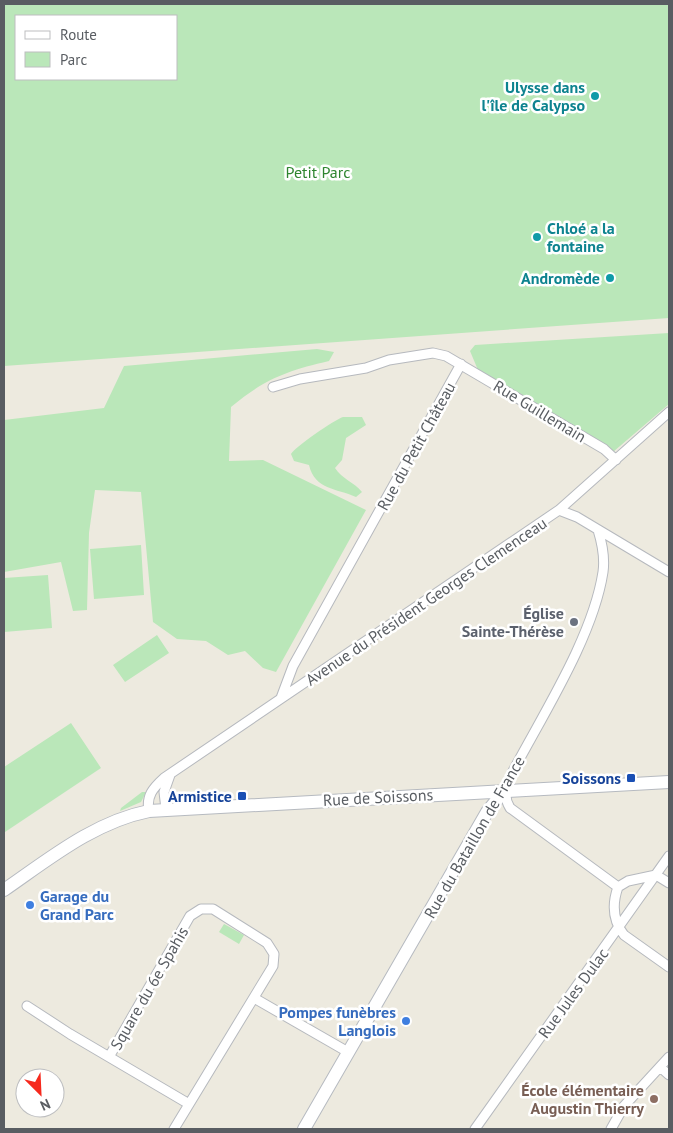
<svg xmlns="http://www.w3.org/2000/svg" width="673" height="1133" viewBox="0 0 673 1133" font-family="'PT Sans',sans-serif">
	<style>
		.green { fill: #bae7b9; fill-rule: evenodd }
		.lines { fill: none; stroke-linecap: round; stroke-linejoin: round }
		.street-casing { stroke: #b6b9be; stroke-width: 11 }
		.secondary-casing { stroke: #b6bac0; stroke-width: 14 }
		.street { stroke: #fff; stroke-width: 9 }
		.secondary { stroke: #fff; stroke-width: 12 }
		.culture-dot { fill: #0f9aa8; stroke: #fff; stroke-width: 2 }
		.worship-dot { fill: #6b7280; stroke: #fff; stroke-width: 2 }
		.transit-dot { fill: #1a4fb4; stroke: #fff; stroke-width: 2 }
		.shop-dot { fill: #3f7fe0; stroke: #fff; stroke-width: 2 }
		.education-dot { fill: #8d6e63; stroke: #fff; stroke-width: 2 }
		.labels { text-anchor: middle; stroke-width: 5; stroke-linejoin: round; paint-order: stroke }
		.culture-label { font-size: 16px; font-weight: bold; fill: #0d838f; stroke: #fff; text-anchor: end }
		.park-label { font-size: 16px; fill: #2e852f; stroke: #fff }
		.street-label { font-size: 16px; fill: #595d62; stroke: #fff }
		.worship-label { font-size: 16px; font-weight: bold; fill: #5b616d; stroke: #fff; text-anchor: end }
		.transit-label { font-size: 16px; font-weight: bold; fill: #164399; stroke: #fff; text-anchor: end }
		.shop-label { font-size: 16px; font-weight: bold; fill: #366cbe; stroke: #fff; text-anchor: start }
		.education-label { font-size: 16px; font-weight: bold; fill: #785e54; stroke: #fff; text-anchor: end }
	</style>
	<rect width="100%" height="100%" fill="#edeadf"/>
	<path class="green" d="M4,4H669V318L4,366ZM176,16V79H16V16Z
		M669,333V404L613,452L478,370L470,351L475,345Z
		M317,349L334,352L329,361C286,371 265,379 231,407L229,461L263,460L366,510L276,672L263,668L245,651L228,655L206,641L177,639L153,622L141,492L95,490L89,533L87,610L73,611L61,562L4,572V420L104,408L124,366Z
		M343,417H362L366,425L346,438L342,460L335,468C342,479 354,482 362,492L356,497C336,488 315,490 309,465L294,461L291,454C295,447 334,420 343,417Z
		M141,545L144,595L94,599L90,549Z
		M48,575L52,628L4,632V578Z
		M157,635L169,653L125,682L113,665Z
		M71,723L101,768L5,832L4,767Z
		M142,792H146L141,802L120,811L121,808Z
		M224,924L244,935L239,944L219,932Z"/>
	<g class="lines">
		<g class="street-casing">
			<path id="street" d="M273,387L300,379L366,368L389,360L433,353L446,356L604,449L616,460
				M559,510L577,517L669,572
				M598,530C602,543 605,558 603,572C593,637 543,714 512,773C507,786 502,795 510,808L618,887
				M281,698L293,666L461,364
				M166,809L164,792L170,775
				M149,811C146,796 153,788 164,778L559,510L669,412
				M669,883L656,875L628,881L618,887C612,904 613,921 624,935L669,967
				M254,998L348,1052
				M27,1006L70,1034L189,1104
				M109,1057L190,916L201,909H213L267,943L274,954L273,966L174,1129
				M660,1067L669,1075
				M475,1129L669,856
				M611,1129L624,1106L669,1057"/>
		</g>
		<g class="secondary-casing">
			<path id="secondary" d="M4,890C49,859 94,822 149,811L669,782
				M304,1129L487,812L505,790"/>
		</g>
		<use href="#street" class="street"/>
		<use href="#secondary" class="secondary"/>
	</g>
	<g class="culture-dot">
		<circle cx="595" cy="96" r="5"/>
		<circle cx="537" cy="237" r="5"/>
		<circle cx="610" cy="278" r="5"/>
	</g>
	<circle class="worship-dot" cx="574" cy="622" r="5"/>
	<g class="transit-dot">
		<rect x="626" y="773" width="10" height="10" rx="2.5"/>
		<rect x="237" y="791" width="10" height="10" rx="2.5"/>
	</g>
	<g class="shop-dot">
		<circle cx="30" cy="905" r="5"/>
		<circle cx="406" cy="1021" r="5"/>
	</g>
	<circle class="education-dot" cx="654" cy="1099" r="5"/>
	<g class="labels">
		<g class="culture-label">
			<text x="585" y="93">Ulysse dans<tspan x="585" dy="18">l'île de Calypso</tspan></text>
			<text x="547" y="234" text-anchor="start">Chloé a la<tspan x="547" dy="18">fontaine</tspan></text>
			<text x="600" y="284">Andromède</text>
		</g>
		<g class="park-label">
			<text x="318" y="178">Petit Parc</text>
		</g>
		<g class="street-label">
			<text transform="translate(540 411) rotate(31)" y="6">Rue Guillemain</text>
			<text transform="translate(416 446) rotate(-61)" y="6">Rue du Petit Château</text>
			<text transform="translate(426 601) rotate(-34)" y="6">Avenue du Président Georges Clemenceau</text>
			<text transform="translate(378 797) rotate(-3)" y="6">Rue de Soissons</text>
			<text transform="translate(474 837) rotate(-60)" y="6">Rue du Bataillon de France</text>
			<text transform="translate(149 988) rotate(-60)" y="6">Square du 6e Spahis</text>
			<text transform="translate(573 993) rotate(-54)" y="6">Rue Jules Dulac</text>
		</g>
		<g class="worship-label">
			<text x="564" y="619">Église<tspan x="564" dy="18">Sainte-Thérèse</tspan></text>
		</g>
		<g class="transit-label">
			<text x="621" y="784">Soissons</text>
			<text x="232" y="802">Armistice</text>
		</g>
		<g class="shop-label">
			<text x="40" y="902">Garage du<tspan x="40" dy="18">Grand Parc</tspan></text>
			<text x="396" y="1018" text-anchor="end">Pompes funèbres<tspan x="396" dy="18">Langlois</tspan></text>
		</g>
		<g class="education-label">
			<text x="644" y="1096">École élémentaire<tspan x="644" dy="18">Augustin Thierry</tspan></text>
		</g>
	</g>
	<rect width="673" height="1133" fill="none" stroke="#595d62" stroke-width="10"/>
	<rect x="15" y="15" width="162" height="65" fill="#ffffff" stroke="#bdbec0"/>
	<rect x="25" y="31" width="25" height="8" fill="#ffffff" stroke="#bdbec0"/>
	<text x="60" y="40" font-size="15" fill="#595d62">Route</text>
	<rect x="25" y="52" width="25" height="15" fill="#bae7b9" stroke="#bdbec0"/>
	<text x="60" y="65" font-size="15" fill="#595d62">Parc</text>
	<g transform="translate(40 1093) rotate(156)"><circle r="24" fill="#ffffff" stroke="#bdbec0"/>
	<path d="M0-4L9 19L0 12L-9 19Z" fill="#f6291d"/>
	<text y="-8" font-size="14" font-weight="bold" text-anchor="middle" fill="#595d62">N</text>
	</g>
</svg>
